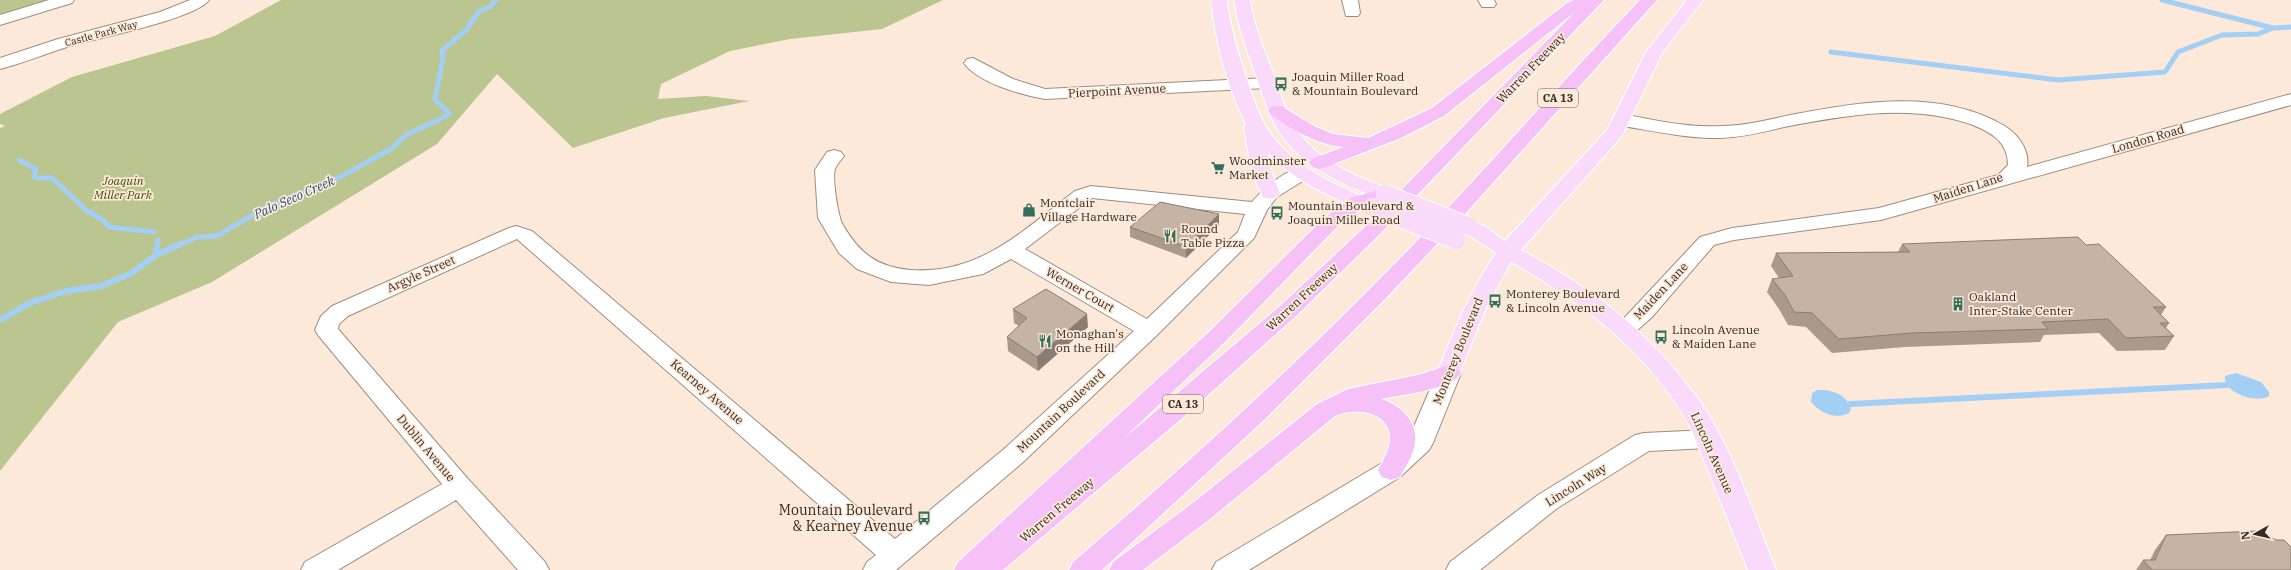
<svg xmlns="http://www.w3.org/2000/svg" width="2291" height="570" viewBox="0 0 2291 570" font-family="'IBM Plex Serif',serif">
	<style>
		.green { fill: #bac590 }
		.water { fill: #a4cff5 }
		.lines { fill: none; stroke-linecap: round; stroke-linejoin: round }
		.stream-far1 { stroke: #a4cff5; stroke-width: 5 }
		.stream { stroke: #a4cff5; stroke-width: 6 }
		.minor-casing { stroke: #9e8d7f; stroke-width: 2 }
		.major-casing { stroke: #fff; stroke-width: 2 }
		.highway-casing { stroke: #fff; stroke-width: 2 }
		.minor { fill: #fff; fill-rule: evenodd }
		.major { fill: #fadafa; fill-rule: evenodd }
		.highway { fill: #f6c1f7; fill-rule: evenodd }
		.major-bridge-casing { stroke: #fff; stroke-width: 20; stroke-linecap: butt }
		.major-bridge { stroke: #fadafa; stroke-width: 18 }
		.wall { fill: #a99a8d }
		.shaded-wall { fill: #8a7d73 }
		.building { fill: #c5b3a4; stroke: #8a7d73 }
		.labels { text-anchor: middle; stroke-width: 3.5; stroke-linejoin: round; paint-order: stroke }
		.far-street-label { font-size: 10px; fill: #332c26; stroke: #fce9d9 }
		.shield { fill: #fce9d9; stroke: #6f655c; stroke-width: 1 }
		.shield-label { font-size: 11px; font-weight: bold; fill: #332c26 }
		.street-label { font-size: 12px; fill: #332c26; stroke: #fce9d9 }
		.poi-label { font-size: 12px; fill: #332c26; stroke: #fce9d9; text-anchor: start }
		.park-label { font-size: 12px; font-style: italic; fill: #464f0b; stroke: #fce9d9 }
		.water-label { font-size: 13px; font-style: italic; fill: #1e537c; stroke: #fce9d9 }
		.near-poi-label { font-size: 14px; fill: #332c26; stroke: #fce9d9; text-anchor: end }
	</style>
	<rect width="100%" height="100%" fill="#fce9d9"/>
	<path class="green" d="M0,0H49L0,15Z
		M281,0H943L882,29L790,39L730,51L661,84L658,99L706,96L749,101L664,118L573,148L497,74L437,144L212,282L118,322L0,471V128L5,126L0,124V114L72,77L215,36Z"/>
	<path class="water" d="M2236,373L2261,382L2269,392V396C2257,404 2223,393 2225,376Z
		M1817,390C1831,389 1847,394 1851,409L1849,413C1835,420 1820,413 1811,402L1812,393Z"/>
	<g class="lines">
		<path class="stream-far1" d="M2162,0L2273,28
			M1831,52L2058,80L2165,72L2178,52L2222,35L2258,34L2273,28L2291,27
			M19,160L36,169L34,176L37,178H52L87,211L103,220L109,227L154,232
			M157,245L158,240
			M179,245L197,237L217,236L266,207L342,176L391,149L406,135L446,116L449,113L435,100L443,58L442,51L467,29L479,11L490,7L496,0"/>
		<path class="stream" d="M156,255L157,244
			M0,320L30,303L66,291L101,286L130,274L156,255L181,244
			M1850,404L2227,385"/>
		<g class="minor-casing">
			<path id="minor" d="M49,0H74L72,3L0,25V15Z
				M190,0H209C196,19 97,38 70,46C47,53 24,63 0,69V58L58,39L160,12Z
				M1342,0H1358L1360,13L1358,16H1346Z
				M1478,0H1494L1496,4L1494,7H1482Z
				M973,58L1013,79L1045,89L1268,78L1274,79L1277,83L1274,87L1268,88L1045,99C1022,95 978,83 964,63L967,59Z
				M2291,94V105L1881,220L1734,240L1714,245L1652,317L1633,334L1625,337L1617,334L1614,329L1700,237L1732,228L1879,208L1998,175L2008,165C2008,142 1992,133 1973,125C1911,103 1847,115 1784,127C1764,132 1743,137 1721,138C1688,139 1655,131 1622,126L1615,124L1613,120L1615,116L1622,114C1655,120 1688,128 1721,126C1744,126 1767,120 1790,115C1859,102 1938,88 2003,125C2017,133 2030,149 2027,167Z
				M834,150L841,152L844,156C841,160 837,164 835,169C832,178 838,217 843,225C859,253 877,267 910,270C980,275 1023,230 1075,191L1091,186L1252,202C1263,189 1290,164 1309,169L1312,173L1309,177L1277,197L1267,210L1254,238L1157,335L1022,463L896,570H863L867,562L876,555L517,239L348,316L339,324L338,329L468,479L545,562L549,570H518L456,500L338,570H301L305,562L442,484L318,335L315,330L321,316L332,306L509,228L516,226L532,231L895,539L1004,449L1134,331L1011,259L983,274L929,285L891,282L857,269L839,253L818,218L815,170L827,152ZM1092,198L1245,214L1238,232L1147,319L1025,249Z
				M1449,365L1457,367L1461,373L1433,443L1429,450L1400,477L1249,570H1212L1216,562L1382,463L1409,438L1437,373L1441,367Z
				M1708,430L1717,433L1721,439L1717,445L1708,448L1649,451L1556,509L1480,570H1446L1450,562L1538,495L1635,435L1644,433Z"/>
		</g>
		<g class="major-casing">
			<path id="major" d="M1211,0H1227C1230,26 1237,50 1245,74C1251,91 1256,109 1265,125C1289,166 1337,186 1379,203L1382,207L1379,211L1372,213L1365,211C1330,197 1294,181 1268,153L1272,174L1280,193L1277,197L1270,199L1263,197L1252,174L1244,128L1246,124C1228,89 1215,40 1211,0Z
				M1234,0H1250C1254,27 1264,50 1274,75C1280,91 1284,109 1293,124C1314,160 1355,176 1392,190L1395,194L1392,198L1385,200L1378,198C1336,182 1294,163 1273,121C1266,107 1262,91 1256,76C1247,50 1238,27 1234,0Z
				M1687,0H1703L1662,53L1622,136L1521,250C1583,283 1637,322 1681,377C1689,388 1698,397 1705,409C1736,458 1754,516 1776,570H1748L1693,433C1655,357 1583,302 1511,262L1486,308L1457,379L1449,381L1441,379L1437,373C1454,331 1470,291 1496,253L1461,230L1458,226L1461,222C1478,217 1492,232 1505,241L1607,130L1646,52Z"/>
		</g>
		<g class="highway-casing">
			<path id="highway" d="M1574,0H1604L1381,233L1296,316L1187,414L1003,570H954L958,562L1210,331L1322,220L1351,198L1385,188L1392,190L1395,194L1392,198L1365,206L1336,228L1226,341L1122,440L1280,306L1367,225L1575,12L1444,116L1401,138L1326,167L1319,169L1312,167L1309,163L1312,159L1343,147C1315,144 1293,130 1271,115L1268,111L1271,107L1277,106L1283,107L1314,126L1333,134L1368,138L1432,108L1567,3Z
				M1640,0H1657L1456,224L1387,297L1264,420L1102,570H1069L1073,562C1191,461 1306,356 1414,244C1491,164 1563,80 1640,0Z
				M1449,365L1457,367L1461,373C1451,390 1400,395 1381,399C1399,404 1418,421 1415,442C1414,454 1406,466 1400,477L1391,480L1382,477L1378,470C1383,461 1390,450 1390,438C1390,411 1354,407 1335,416L1210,519L1143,570H1109L1113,562L1190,505L1317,404L1348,389L1418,375Z"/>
		</g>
		<use href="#minor" class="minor"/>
		<use href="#major" class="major"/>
		<use href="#highway" class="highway"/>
		<g class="major-bridge-casing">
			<path id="major-bridge" d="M1385,194L1468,226
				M1372,207L1456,240"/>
		</g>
		<use href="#major-bridge" class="major-bridge"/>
	</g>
	<path class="wall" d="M1219,214V225L1186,258L1130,237V227Z
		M1902,244L2086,245L2166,307L2161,315L2169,323L2166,328L2174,336L2165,350L2117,351L2099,333L2044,335L2040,342L1905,347L1832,353L1806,327L1788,325L1779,309L1767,292L1772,279L1779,278L1771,266L1776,253L1898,252Z
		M1013,309L1088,327L1038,371L1008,351L1007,337L1019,326L1014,323Z
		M2166,535L2291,570H2136L2143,560H2150L2155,550Z"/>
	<path class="shaded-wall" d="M1219,214V225L1186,258V247Z
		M1087,314L1088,327L1038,371L1037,357Z"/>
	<path class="building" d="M1160,202L1219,214L1186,247L1130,227Z
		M2078,237L2086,245L2099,244L2166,307H2153L2169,323H2160L2174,336L2126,338L2108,319L2042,322L2048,329L1912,333L1839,339L1812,313L1794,312L1785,295L1772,279L1793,276L1776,253L1910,252L1902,244Z
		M1046,289L1087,314L1037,357L1007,337L1027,318L1013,309Z
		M2256,531L2276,540H2284L2291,547V570H2152L2143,560H2155L2166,535Z"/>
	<defs>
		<g id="bus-bare" transform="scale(1.08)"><path d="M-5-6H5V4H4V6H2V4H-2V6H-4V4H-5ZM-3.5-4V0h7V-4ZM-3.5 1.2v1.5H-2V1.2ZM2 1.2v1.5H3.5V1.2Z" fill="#316f5b" stroke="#fce9d9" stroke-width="2.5" paint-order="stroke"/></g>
		<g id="supermarket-bare" transform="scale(1.08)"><path d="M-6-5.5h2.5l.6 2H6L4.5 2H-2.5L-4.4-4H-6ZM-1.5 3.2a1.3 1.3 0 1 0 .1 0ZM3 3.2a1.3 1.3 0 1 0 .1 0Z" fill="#316f5b" stroke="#fce9d9" stroke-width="2.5" paint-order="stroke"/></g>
		<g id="shop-bare" transform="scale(1.08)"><path d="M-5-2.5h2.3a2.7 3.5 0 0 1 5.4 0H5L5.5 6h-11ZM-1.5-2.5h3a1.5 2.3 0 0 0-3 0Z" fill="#316f5b" stroke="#fce9d9" stroke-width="2.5" paint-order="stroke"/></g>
		<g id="restaurant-bare" transform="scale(1.08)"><path d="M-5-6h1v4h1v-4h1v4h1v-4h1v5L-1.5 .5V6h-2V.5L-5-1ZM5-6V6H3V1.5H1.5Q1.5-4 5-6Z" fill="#316f5b" stroke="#fce9d9" stroke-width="2.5" paint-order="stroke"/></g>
		<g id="building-bare" transform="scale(1.08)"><path d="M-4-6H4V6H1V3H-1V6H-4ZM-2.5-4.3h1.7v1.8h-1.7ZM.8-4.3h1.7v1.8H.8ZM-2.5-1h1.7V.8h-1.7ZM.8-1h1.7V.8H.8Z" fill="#316f5b" stroke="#fce9d9" stroke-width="2.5" paint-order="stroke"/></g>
	</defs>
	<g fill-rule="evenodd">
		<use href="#bus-bare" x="1281" y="84"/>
		<use href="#supermarket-bare" x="1218" y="168"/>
		<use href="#shop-bare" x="1029" y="210"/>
		<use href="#bus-bare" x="1277" y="213"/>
		<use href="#restaurant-bare" x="1170" y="236"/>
		<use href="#bus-bare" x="1495" y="301"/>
		<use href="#building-bare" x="1958" y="304"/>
		<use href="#bus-bare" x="1661" y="337"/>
		<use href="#restaurant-bare" x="1045" y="341"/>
		<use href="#bus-bare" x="924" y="518"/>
	</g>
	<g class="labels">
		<g class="far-street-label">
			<text transform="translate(101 33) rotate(-15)" y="4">Castle Park Way</text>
		</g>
		<g class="shield">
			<rect x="1538" y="89" width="40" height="18" rx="3"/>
			<rect x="1163" y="395" width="40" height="18" rx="3"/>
		</g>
		<g class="shield-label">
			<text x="1558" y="102">CA 13</text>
			<text x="1183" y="408">CA 13</text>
		</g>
		<g class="street-label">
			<text transform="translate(1531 68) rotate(-46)" y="4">Warren Freeway</text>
			<text transform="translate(1117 91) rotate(-3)" y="4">Pierpoint Avenue</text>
			<text transform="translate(2148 139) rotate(-16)" y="4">London Road</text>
			<text transform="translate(1968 188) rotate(-18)" y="4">Maiden Lane</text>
			<text transform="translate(421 274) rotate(-24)" y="4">Argyle Street</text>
			<text transform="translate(1080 290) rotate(30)" y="4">Werner Court</text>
			<text transform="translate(1661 291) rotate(-47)" y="4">Maiden Lane</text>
			<text transform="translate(1302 297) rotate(-43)" y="4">Warren Freeway</text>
			<text transform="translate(1458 351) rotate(-68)" y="4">Monterey Boulevard</text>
			<text transform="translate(707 392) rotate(41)" y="4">Kearney Avenue</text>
			<text transform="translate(1061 411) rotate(-43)" y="4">Mountain Boulevard</text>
			<text transform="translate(426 448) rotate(50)" y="4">Dublin Avenue</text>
			<text transform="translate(1712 453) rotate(66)" y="4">Lincoln Avenue</text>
			<text transform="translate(1576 485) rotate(-32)" y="4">Lincoln Way</text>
			<text transform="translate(1057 510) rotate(-40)" y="4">Warren Freeway</text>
		</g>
		<g class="poi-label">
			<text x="1292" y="81">Joaquin Miller Road<tspan x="1292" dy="14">&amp; Mountain Boulevard</tspan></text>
			<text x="1229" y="165">Woodminster<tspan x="1229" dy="14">Market</tspan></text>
			<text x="1040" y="207">Montclair<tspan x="1040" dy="14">Village Hardware</tspan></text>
			<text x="1288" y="210">Mountain Boulevard &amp;<tspan x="1288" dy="14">Joaquin Miller Road</tspan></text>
			<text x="1181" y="233">Round<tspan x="1181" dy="14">Table Pizza</tspan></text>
			<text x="1506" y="298">Monterey Boulevard<tspan x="1506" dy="14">&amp; Lincoln Avenue</tspan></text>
			<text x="1969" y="301">Oakland<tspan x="1969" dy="14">Inter-Stake Center</tspan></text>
			<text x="1672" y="334">Lincoln Avenue<tspan x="1672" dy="14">&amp; Maiden Lane</tspan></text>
			<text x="1056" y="338">Monaghan's<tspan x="1056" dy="14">on the Hill</tspan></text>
		</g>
		<g class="park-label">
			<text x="123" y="185">Joaquin<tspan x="123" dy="14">Miller Park</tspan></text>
		</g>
		<g class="water-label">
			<text transform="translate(294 197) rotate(-24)" y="5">Palo Seco Creek</text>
		</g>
		<g class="near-poi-label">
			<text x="913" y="515">Mountain Boulevard<tspan x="913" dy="16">&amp; Kearney Avenue</tspan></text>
		</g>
	</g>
	<g transform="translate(2255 534) rotate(262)" stroke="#fce9d9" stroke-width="3" paint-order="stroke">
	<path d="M0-3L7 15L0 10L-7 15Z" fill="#332c26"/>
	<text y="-6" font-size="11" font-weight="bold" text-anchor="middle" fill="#332c26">N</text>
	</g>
</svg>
